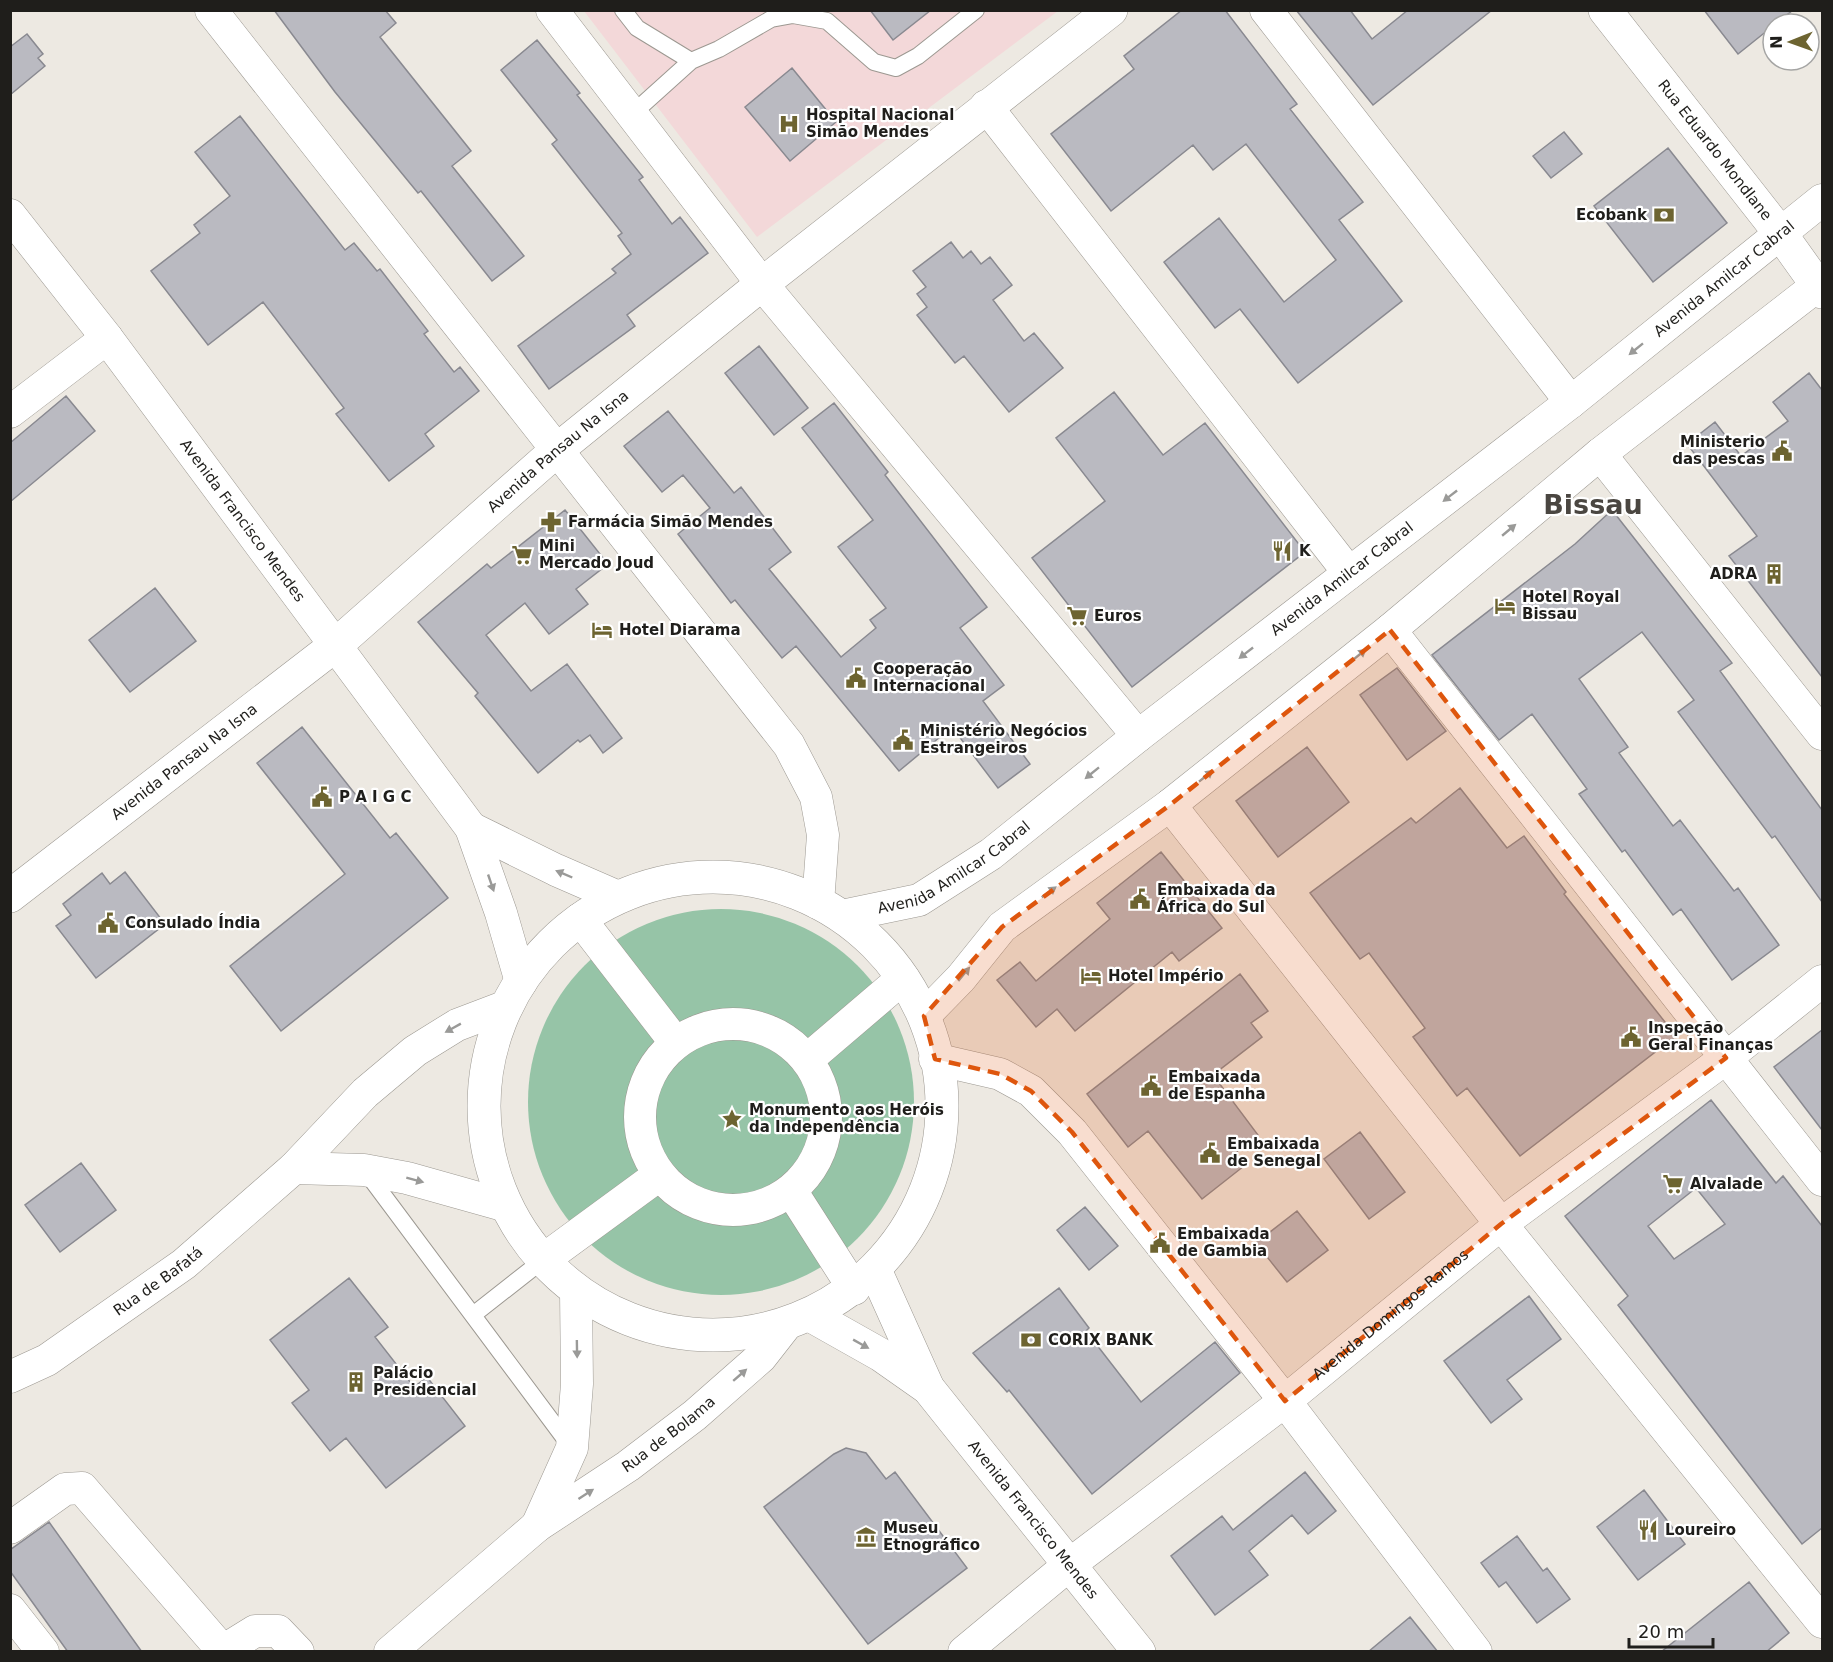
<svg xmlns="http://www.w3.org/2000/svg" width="1833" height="1662" viewBox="0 0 1833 1662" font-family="'DejaVu Sans',sans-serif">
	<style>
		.medical { fill: #f3d8d9 }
		.green { fill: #96c4a7 }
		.building { fill: #babac1; stroke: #898990; stroke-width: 1.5; fill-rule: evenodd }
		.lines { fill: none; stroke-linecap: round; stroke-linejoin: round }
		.lane-casing { stroke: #9c9891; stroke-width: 18 }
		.street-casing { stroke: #9c9891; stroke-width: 33 }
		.secondary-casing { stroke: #9c9891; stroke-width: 34 }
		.lane { stroke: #fff; stroke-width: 16 }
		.street { stroke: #fff; stroke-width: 32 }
		.secondary { stroke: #fff; stroke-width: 33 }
		.oneway { fill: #9a9a98 }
		.marked { fill: #de560d; fill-opacity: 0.2; stroke: #de560d; stroke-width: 4.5; stroke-dasharray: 12 8; stroke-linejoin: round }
		.labels { text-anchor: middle; stroke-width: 4.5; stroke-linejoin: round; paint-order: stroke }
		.poi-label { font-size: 15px; font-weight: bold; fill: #1f1e1b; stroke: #fff; text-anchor: start }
		.street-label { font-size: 15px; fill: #1f1e1b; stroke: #fff }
		.town-label { font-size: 27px; font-weight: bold; fill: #4a4641; stroke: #fff }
	</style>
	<rect width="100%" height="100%" fill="#ede9e2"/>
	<path class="medical" d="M584,11H1058L757,237Z"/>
	<path class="green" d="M528 1102a193 193 0 1 1 386 0a193 193 0 1 1-386 0Z"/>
	<path class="building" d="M274,10H385L396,23L380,37L471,151L452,166L524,256L492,281L421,191L418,193L335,92Z
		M870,10H931L893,40Z
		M1182,10H1225L1297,104L1290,109L1363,202L1339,220L1402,301L1298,383L1240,309L1215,328L1164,262L1219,218L1284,302L1336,260L1246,144L1213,170L1193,145L1111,211L1051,134L1134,69L1124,56Z
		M1296,10H1350L1372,39L1408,10H1492L1373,105Z
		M1704,10H1793L1738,54Z
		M27,34L43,54L38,58L45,66L10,95V47Z
		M537,40L580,93L577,95L643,177L639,180L672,224L680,217L708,253L627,315L635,326L549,389L518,346L616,273L612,269L631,254L618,236L622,233L552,144L557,140L501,70Z
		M792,68L836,122L790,161L745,107Z
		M240,116L345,250L354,243L377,271L380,269L428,331L424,334L454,372L460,367L479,391L425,434L434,446L389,481L336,414L344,408L263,302L208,345L151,271L200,233L194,225L230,196L195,152Z
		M1564,132L1582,154L1551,178L1533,156Z
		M1668,148L1727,223L1653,282L1594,206Z
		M951,242L963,258L971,251L981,264L990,257L1012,285L993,300L1024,341L1034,333L1063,368L1009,412L964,356L955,363L917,315L927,307L917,294L926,287L913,271Z
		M759,346L808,408L774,435L725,373Z
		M1809,373L1822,390V677L1729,556L1757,536L1687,444L1715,422L1741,456L1788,421L1773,402Z
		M1114,392L1163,455L1205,423L1305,552L1132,687L1032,558L1105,501L1056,438Z
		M66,396L95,431L10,502V443Z
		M834,403L888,472L885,475L987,607L960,628L1004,685L983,701L1030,764L998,788L952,727L899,771L796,646L782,658L735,600L731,603L678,534L710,508L683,475L662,492L624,446L668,411L734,493L741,487L791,552L769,569L841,657L876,628L870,620L886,608L838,547L873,520L802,428Z
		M565,510L608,564L576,589L588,604L549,634L525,603L486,635L531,691L567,664L622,738L603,753L590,735L580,742L578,740L538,773L475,696L478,693L418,622L487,564L491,568Z
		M1612,510L1732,663L1720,671L1822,810V902L1775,836L1772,838L1678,712L1694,700L1642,632L1579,679L1628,747L1619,753L1673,826L1680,820L1734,891L1738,888L1779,945L1732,980L1681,909L1673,915L1625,850L1622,852L1579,794L1587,789L1532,714L1499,740L1432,655L1575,544Z
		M155,588L196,641L130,692L89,640Z
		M1397,668L1446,731L1407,760L1360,695Z
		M302,727L390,838L396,833L448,898L281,1031L230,966L345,874L257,763Z
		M1307,747L1349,802L1278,857L1236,801Z
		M1460,788L1507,848L1524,836L1566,892L1564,894L1676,1036L1520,1156L1467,1088L1457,1096L1413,1037L1425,1028L1369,953L1360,959L1310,893L1411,818L1416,823Z
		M1161,852L1222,928L1179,961L1172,952L1075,1031L1057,1009L1036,1027L997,980L1020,962L1036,981L1110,919L1097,903Z
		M125,872L165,924L96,978L56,926L71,915L63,904L102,873L110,884Z
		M1240,974L1268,1011L1251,1023L1262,1037L1213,1075L1258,1135L1234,1154L1244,1166L1202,1199L1148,1131L1128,1147L1087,1094Z
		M1822,1030V1130L1774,1067Z
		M1711,1100L1776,1183L1783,1176L1822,1226V1528L1802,1544L1618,1305L1628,1296L1565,1216ZM1696,1188L1725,1224L1674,1259L1648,1226Z
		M1360,1132L1405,1192L1369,1219L1324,1159Z
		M81,1163L116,1210L60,1252L25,1205Z
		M1085,1207L1118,1246L1089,1270L1057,1230Z
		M1297,1211L1328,1250L1287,1282L1256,1243Z
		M349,1278L388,1327L375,1337L414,1387L427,1377L465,1426L386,1488L346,1438L330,1451L292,1403L309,1390L270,1340Z
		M1059,1288L1089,1328L1086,1331L1141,1402L1215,1342L1240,1373L1092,1494L1009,1390L1007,1392L973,1353Z
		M1529,1296L1561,1339L1507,1380L1522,1399L1491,1423L1444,1361Z
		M846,1448L866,1453L886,1479L895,1472L967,1568L868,1644L764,1507L834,1454Z
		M1305,1472L1336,1511L1308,1534L1292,1515L1249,1551L1268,1575L1215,1615L1171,1556L1222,1516L1233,1530Z
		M1644,1490L1685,1544L1638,1580L1597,1527Z
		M49,1522L142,1652H68L10,1571V1550Z
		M1517,1536L1543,1571L1547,1568L1570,1599L1537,1623L1506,1582L1499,1587L1481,1563Z
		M1749,1582L1789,1633L1766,1652H1661Z
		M1410,1617L1438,1652H1368Z"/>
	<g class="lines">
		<g class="lane-casing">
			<path id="lane" d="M623,10L637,28L691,61L719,49L771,19L793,15L827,21L874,62L896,68L918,56L976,10
				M631,115L691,61
				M366,1172L571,1447
				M473,1315L543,1260"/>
		</g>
		<g class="street-casing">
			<g id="street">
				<path d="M211,10L789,745L816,797L823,835L818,903"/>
				<path d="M552,10L762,284L1138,736"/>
				<path d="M1266,10L1571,402"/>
				<path d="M986,106L1349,573"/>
				<path id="s1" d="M10,215L107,338L471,828L501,913L521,982"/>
				<path d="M10,412L107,338"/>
				<path d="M1600,454L1822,734"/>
				<path d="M1390,630L1822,1180"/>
				<path d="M1170,805L1501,1224L1822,1622"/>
				<path d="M471,828L556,870L618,897"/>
				<path id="s2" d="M842,916L919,900L991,854L1138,736L1571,402L1822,200"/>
				<path d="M580,919L675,1042"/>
				<path d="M924,1016L961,978L1002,927L1170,805L1390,630L1600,454L1822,282"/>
				<circle cx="733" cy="1117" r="93"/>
				<path d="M808,1059L903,978"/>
				<path d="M935,1059L1000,1074L1031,1091L1072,1132L1285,1401L1476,1652"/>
				<path d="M294,1168L364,1170L407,1178L507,1206"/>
				<path d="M792,1192L854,1289"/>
				<path d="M543,1260L659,1175"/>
				<path id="s3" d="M10,1377L47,1360L184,1264L294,1168L365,1093L415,1051L457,1025L507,1006"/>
				<path d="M537,1526L572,1448L577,1384L576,1291"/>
				<path d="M10,1528L65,1489L82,1488L222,1650"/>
				<path d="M10,1610L43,1652"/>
				<path d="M221,1652L255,1631H278L298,1652"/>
				<path id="s4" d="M390,1652L537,1526L628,1466L695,1415L761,1357L786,1325"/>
				<path id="s5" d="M964,1652L1069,1565L1285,1401L1501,1224L1726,1058L1822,981"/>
			</g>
		</g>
		<g class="secondary-casing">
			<g id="secondary">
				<path id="s6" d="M1605,10L1780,233L1822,292"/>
				<circle cx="713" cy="1106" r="229"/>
				<path id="s7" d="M10,896L337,644L557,450L762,284L1111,10"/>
				<path id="s8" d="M875,1270L928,1388L1139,1652"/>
				<path d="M810,1315L881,1355L928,1388"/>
			</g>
		</g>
		<use href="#lane" class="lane"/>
		<use href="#street" class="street"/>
		<use href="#secondary" class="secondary"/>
	</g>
	<defs><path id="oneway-solid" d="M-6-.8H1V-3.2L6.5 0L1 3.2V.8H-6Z" transform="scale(1.5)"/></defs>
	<g class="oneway">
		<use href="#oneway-solid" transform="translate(1636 349) rotate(141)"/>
		<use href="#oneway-solid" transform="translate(1450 496) rotate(142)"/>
		<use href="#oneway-solid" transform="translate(1509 530) rotate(-40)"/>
		<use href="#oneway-solid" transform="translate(1246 653) rotate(142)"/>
		<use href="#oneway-solid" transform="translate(1359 655) rotate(-39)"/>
		<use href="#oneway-solid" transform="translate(1092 773) rotate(141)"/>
		<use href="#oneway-solid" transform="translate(1206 776) rotate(-39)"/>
		<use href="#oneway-solid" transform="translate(564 874) rotate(-157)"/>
		<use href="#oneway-solid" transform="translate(491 883) rotate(71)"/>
		<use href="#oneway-solid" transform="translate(1049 892) rotate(-36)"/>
		<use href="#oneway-solid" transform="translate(964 974) rotate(-50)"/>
		<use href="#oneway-solid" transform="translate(453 1028) rotate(151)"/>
		<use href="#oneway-solid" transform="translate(415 1180) rotate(15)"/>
		<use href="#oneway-solid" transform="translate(861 1344) rotate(29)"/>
		<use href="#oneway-solid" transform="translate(577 1349) rotate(89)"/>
		<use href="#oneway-solid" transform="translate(740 1375) rotate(-41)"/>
		<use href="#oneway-solid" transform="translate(586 1494) rotate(-33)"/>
	</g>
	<path class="marked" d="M1390,630L1726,1058L1501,1224L1285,1401L1072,1132L1031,1091L1000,1074L935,1059L924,1016L1002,927L1170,805Z"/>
	<defs>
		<g id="hospital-bare" transform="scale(1.62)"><path d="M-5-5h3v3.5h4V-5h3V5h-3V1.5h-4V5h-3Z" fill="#6d6431" stroke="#fff" stroke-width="2.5" paint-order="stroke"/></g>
		<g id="bank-bare" transform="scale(1.62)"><path d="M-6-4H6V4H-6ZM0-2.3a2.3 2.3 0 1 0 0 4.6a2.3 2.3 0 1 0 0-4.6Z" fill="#6d6431" stroke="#fff" stroke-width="2.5" paint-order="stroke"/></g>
		<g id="civic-bare" transform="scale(1.62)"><path d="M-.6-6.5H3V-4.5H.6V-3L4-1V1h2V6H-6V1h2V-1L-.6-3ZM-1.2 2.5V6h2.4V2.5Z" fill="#6d6431" stroke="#fff" stroke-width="2.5" paint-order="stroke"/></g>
		<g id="pharmacy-bare" transform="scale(1.62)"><path d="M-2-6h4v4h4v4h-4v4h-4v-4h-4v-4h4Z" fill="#6d6431" stroke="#fff" stroke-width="2.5" paint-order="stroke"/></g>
		<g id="restaurant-bare" transform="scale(1.62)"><path d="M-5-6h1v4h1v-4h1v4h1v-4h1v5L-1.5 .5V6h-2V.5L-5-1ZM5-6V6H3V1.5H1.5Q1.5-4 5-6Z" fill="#6d6431" stroke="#fff" stroke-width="2.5" paint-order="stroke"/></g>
		<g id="supermarket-bare" transform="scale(1.62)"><path d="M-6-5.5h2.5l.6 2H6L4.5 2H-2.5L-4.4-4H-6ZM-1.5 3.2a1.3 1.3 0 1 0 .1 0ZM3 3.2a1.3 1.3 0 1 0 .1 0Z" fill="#6d6431" stroke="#fff" stroke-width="2.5" paint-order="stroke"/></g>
		<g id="building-bare" transform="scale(1.62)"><path d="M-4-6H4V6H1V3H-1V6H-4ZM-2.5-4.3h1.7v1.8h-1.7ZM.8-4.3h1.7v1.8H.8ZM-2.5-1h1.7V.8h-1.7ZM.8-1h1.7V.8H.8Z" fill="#6d6431" stroke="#fff" stroke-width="2.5" paint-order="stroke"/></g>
		<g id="hotel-bare" transform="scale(1.62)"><path d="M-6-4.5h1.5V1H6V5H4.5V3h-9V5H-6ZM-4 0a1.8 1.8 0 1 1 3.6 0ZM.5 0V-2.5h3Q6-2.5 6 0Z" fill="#6d6431" stroke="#fff" stroke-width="2.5" paint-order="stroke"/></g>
		<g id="sight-bare" transform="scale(1.62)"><path d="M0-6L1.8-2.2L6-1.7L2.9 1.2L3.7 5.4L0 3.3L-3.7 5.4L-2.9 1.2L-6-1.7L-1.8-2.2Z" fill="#6d6431" stroke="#fff" stroke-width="2.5" paint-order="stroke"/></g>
		<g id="museum-bare" transform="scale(1.62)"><path d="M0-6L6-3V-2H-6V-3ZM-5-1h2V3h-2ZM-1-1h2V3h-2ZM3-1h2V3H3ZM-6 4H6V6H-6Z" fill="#6d6431" stroke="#fff" stroke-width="2.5" paint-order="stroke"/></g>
	</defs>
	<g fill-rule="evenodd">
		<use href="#hospital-bare" x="789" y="124"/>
		<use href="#bank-bare" x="1664" y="215"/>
		<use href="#civic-bare" x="1782" y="451"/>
		<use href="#pharmacy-bare" x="551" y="522"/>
		<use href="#restaurant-bare" x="1282" y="551"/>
		<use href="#supermarket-bare" x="522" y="555"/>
		<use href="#building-bare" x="1774" y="574"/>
		<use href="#hotel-bare" x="1505" y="606"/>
		<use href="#supermarket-bare" x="1077" y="616"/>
		<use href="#hotel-bare" x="602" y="630"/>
		<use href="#civic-bare" x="856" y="678"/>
		<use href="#civic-bare" x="903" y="740"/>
		<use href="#civic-bare" x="322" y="797"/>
		<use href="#civic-bare" x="1140" y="899"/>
		<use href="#civic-bare" x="108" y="923"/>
		<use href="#hotel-bare" x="1091" y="976"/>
		<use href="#civic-bare" x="1631" y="1037"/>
		<use href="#civic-bare" x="1151" y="1086"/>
		<use href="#sight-bare" x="732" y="1119"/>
		<use href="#civic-bare" x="1210" y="1153"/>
		<use href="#supermarket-bare" x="1673" y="1184"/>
		<use href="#civic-bare" x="1160" y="1243"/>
		<use href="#bank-bare" x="1031" y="1340"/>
		<use href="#building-bare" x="356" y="1382"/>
		<use href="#restaurant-bare" x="1648" y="1530"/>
		<use href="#museum-bare" x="866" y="1537"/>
	</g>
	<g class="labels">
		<g class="poi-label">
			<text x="806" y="120">Hospital Nacional<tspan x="806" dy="17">Simão Mendes</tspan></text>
			<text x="1647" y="220" text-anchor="end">Ecobank</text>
			<text x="1765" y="447" text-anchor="end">Ministerio<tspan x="1765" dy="17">das pescas</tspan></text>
			<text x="568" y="527">Farmácia Simão Mendes</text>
			<text x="539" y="551">Mini<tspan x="539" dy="17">Mercado Joud</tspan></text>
			<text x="1299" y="556">K</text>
			<text x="1757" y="579" text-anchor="end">ADRA</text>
			<text x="1522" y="602">Hotel Royal<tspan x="1522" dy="17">Bissau</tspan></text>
			<text x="1094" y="621">Euros</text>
			<text x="619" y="635">Hotel Diarama</text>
			<text x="873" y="674">Cooperação<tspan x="873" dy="17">Internacional</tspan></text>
			<text x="920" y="736">Ministério Negócios<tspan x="920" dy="17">Estrangeiros</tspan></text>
			<text x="339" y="802">P A I G C</text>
			<text x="1157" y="895">Embaixada da<tspan x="1157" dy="17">África do Sul</tspan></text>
			<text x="125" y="928">Consulado Índia</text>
			<text x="1108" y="981">Hotel Império</text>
			<text x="1648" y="1033">Inspeção<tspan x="1648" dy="17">Geral Finanças</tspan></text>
			<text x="1168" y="1082">Embaixada<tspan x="1168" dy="17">de Espanha</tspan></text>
			<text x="749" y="1115">Monumento aos Heróis<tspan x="749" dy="17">da Independência</tspan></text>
			<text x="1227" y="1149">Embaixada<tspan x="1227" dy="17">de Senegal</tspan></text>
			<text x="1690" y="1189">Alvalade</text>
			<text x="1177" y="1239">Embaixada<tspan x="1177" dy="17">de Gambia</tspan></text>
			<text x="1048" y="1345">CORIX BANK</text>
			<text x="373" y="1378">Palácio<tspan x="373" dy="17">Presidencial</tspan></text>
			<text x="883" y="1533">Museu<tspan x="883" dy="17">Etnográfico</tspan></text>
			<text x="1665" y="1535">Loureiro</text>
		</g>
		<g class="street-label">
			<text dy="5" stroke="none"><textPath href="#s6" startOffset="178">Rua Eduardo Mondlane</textPath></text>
			<text dy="5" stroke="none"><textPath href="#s2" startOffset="1096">Avenida Amilcar Cabral</textPath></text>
			<text dy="5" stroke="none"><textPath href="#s7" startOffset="706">Avenida Pansau Na Isna</textPath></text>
			<text dy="5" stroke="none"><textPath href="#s1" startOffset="384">Avenida Francisco Mendes</textPath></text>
			<text dy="5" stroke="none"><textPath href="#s2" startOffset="610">Avenida Amilcar Cabral</textPath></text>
			<text dy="5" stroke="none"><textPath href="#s7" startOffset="220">Avenida Pansau Na Isna</textPath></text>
			<text dy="5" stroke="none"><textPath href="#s2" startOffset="124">Avenida Amilcar Cabral</textPath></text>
			<text dy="5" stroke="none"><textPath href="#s3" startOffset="177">Rua de Bafatá</textPath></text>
			<text dy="5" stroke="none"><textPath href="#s5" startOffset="544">Avenida Domingos Ramos</textPath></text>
			<text dy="5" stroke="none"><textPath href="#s4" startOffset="354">Rua de Bolama</textPath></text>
			<text dy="5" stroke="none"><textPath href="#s8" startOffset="298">Avenida Francisco Mendes</textPath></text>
		</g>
		<g class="town-label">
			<text x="1593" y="514">Bissau</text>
		</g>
	</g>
	<rect width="1833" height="1662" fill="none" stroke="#1f1e1b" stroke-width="24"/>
	<g transform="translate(1791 42) rotate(269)"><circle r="28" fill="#ffffff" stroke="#a5a5a4" stroke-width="1.5"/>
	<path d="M0-4.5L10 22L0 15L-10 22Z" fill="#6d6431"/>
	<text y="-9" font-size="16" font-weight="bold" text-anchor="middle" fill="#1f1e1b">N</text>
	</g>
	<path d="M1629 1638v9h84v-9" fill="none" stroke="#1f1e1b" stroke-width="3"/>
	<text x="1638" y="1638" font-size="18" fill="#1f1e1b" stroke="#ffffff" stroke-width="4.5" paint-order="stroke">20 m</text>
</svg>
